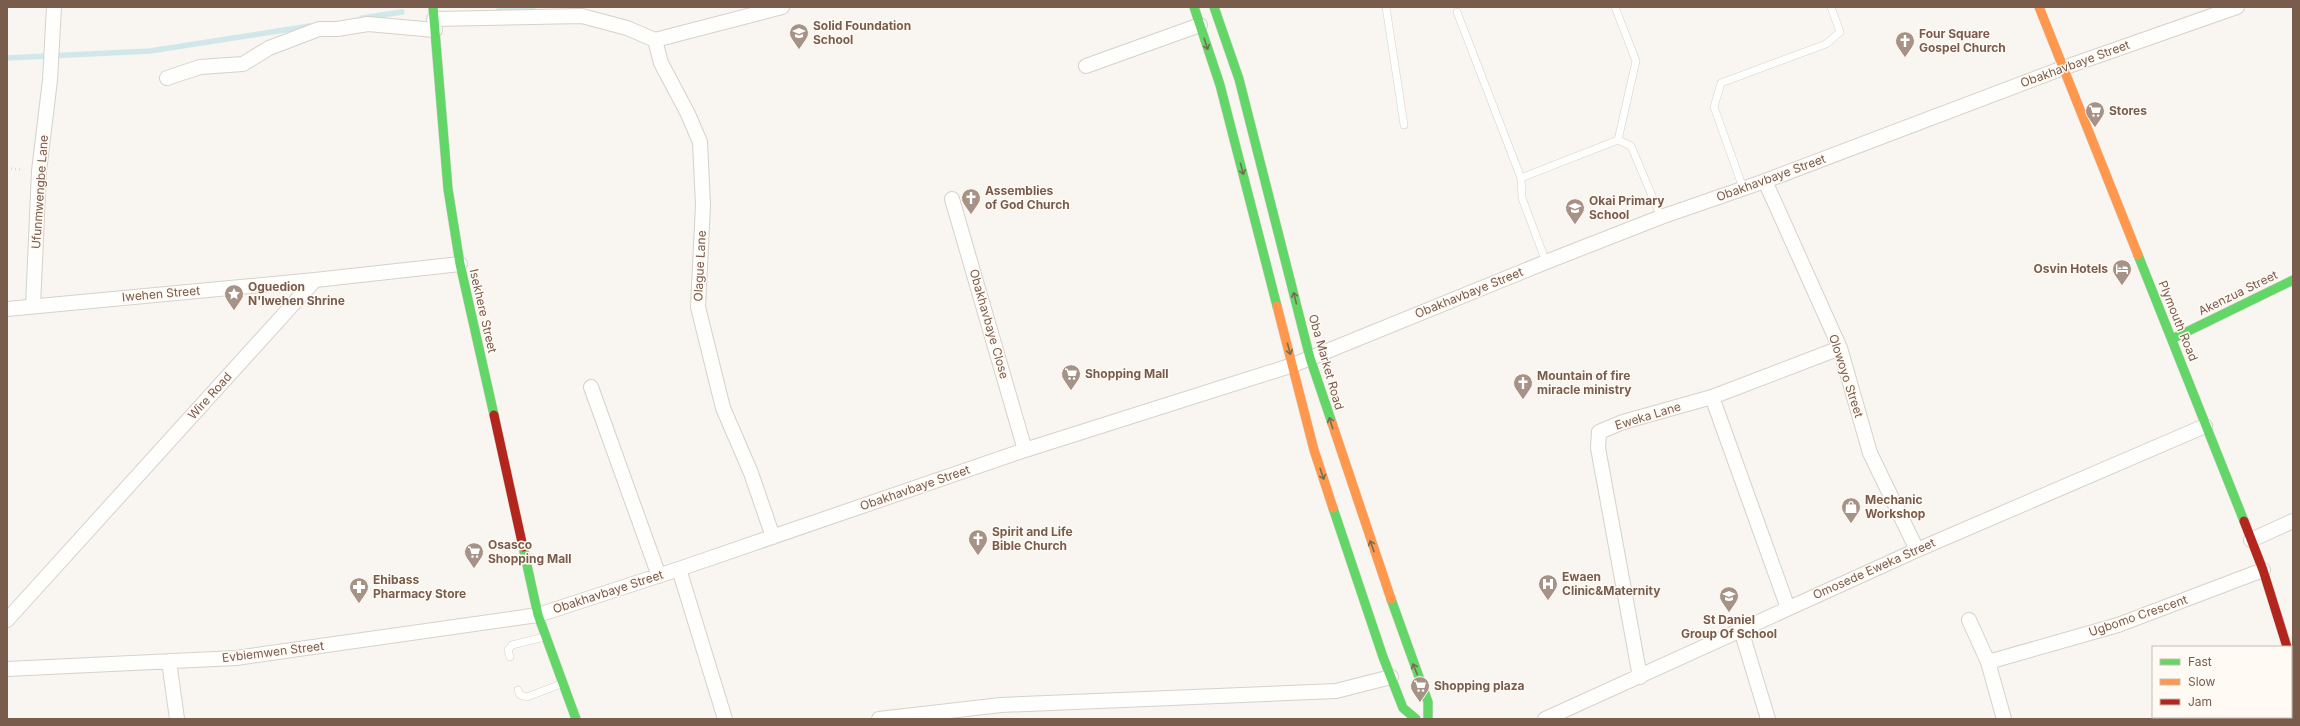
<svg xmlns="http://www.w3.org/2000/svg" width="2300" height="726" viewBox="0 0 2300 726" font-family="Inter,sans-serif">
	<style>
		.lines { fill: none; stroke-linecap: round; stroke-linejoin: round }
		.stream { stroke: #d0e8ea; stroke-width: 5.5 }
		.lane-casing { stroke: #d7d1cb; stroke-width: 8 }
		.street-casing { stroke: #d7d1cb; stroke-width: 16 }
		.fast-casing { stroke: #d9d2cb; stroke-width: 10 }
		.slow-casing { stroke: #d9d2cb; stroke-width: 10 }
		.jam-casing { stroke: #d9d2cb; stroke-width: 10 }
		.path { stroke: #dcd5d0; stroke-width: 2.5; stroke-dasharray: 1 3; stroke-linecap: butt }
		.lane { stroke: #fefefd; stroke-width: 7 }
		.street { stroke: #fefefd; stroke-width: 14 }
		.fast { stroke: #63d668; stroke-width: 9 }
		.slow { stroke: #ff974d; stroke-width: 9 }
		.jam { stroke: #b3261e; stroke-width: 9 }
		.oneway { stroke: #776e51 }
		.labels { text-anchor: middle; stroke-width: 3; stroke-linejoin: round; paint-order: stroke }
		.poi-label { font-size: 12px; font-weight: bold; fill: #7a5c4d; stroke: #fffaf3; text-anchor: start }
		.street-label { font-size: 12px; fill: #7a5c4d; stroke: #fffaf3 }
	</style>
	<rect width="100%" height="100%" fill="#f9f5f0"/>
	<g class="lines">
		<path class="stream" d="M498,11L533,7
			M362,18L402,12
			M7,58L150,51L310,26"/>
		<g class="lane-casing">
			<path id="lane" d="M1386,7L1404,125
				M1615,7L1636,61L1618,140
				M1457,12L1521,178
				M1743,188L1714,107L1721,83L1826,44L1840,32L1831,7
				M1546,262L1522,198L1521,178L1618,140L1631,146L1661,217
				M510,657L508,650L512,645L544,637
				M518,690L520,695L527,697L561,684"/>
		</g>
		<g class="street-casing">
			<path id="street" d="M434,19L582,16L627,28L655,40
				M1086,66L1200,25
				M167,78L200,67L243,64L269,48L319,29H337L368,24L435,30
				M1765,181L1840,348L1870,453L1917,550
				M952,199L1025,450
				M33,306L39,171L50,80L54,7
				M7,309L315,280
				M591,387L659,576
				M1712,397L1788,608
				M773,537L751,473L723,408L698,307L703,205L700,142L688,114L661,63L655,40L782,7
				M2251,540L2293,521
				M679,569L725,719
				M7,620L315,280L460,264
				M1969,620L1988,662L2004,719
				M1741,630L1768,719
				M169,661L177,719
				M1988,662L2118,625L2263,570
				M7,669L236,658L538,615L679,569L1025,450L1293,365L1546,262L1661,217L1765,181L2063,68L2237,7
				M1640,677L1598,448L1599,432L1623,422L1712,397L1840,348
				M879,719L1001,705L1336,691L1391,677
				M1545,719L1917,550L2205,426"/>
		</g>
		<g class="fast-casing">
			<path id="fast" d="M433,7L448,189L460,264L494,415
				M1194,7L1220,85L1277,306
				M1214,7L1239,79L1310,358L1332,423
				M2138,255L2244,521
				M2172,339L2293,280
				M1333,508L1383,657L1403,708L1416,719
				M523,547L538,615L576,719
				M1391,599L1428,702V719
				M2291,658L2293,664"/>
		</g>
		<g class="slow-casing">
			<path id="slow" d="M2039,7L2138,255
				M1277,306L1314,450L1333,508
				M1332,423L1391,599"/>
		</g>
		<g class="jam-casing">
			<path id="jam" d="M494,415L523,547
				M2244,521L2263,570L2287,647"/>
		</g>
		<path class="path" d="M7,168L23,170"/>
		<use href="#lane" class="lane"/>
		<use href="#street" class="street"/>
		<use href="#fast" class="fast"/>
		<use href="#slow" class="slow"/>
		<use href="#jam" class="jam"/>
	</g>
	<defs><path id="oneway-shaft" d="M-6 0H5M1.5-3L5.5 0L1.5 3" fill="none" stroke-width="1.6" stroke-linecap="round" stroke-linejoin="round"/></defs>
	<g class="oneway">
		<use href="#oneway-shaft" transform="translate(1206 44) rotate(72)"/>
		<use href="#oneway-shaft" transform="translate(1242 169) rotate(75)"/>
		<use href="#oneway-shaft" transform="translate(1295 298) rotate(-104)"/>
		<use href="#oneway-shaft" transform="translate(1289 349) rotate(75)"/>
		<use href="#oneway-shaft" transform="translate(1331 423) rotate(-108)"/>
		<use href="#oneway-shaft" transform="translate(1322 474) rotate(71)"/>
		<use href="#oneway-shaft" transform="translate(1372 546) rotate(-109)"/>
		<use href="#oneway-shaft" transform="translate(1415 669) rotate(-112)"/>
	</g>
	<defs>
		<g id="school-pin" transform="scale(1)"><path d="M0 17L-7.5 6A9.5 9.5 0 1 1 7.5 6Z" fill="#a69286" stroke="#fffaf3"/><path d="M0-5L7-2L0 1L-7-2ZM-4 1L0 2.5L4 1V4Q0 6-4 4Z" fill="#fff"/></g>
		<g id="church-pin" transform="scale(1)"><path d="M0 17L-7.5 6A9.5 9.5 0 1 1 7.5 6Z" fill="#a69286" stroke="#fffaf3"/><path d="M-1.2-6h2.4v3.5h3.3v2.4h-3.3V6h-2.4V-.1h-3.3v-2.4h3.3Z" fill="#fff"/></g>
		<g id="supermarket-pin" transform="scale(1)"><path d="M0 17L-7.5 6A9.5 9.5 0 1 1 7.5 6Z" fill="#a69286" stroke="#fffaf3"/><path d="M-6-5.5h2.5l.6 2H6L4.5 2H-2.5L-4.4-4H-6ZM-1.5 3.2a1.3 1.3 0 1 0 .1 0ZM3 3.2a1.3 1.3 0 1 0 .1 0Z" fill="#fff"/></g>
		<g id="hotel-pin" transform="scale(1)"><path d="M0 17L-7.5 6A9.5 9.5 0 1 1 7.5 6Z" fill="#a69286" stroke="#fffaf3"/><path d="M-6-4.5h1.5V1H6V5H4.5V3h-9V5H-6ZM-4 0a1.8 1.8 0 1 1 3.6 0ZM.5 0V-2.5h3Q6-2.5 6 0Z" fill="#fff"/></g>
		<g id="sight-pin" transform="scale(1)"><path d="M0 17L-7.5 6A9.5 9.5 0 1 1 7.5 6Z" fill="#a69286" stroke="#fffaf3"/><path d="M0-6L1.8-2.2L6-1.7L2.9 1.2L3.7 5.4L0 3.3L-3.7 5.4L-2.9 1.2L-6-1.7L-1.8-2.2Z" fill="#fff"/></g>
		<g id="shop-pin" transform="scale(1)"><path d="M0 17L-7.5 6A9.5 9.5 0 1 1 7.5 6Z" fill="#a69286" stroke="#fffaf3"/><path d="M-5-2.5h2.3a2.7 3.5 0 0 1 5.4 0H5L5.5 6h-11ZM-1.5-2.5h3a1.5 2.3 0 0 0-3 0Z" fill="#fff"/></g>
		<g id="hospital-pin" transform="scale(1)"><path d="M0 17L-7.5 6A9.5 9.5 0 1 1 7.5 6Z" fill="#a69286" stroke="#fffaf3"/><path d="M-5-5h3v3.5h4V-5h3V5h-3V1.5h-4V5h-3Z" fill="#fff"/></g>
		<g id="pharmacy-pin" transform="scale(1)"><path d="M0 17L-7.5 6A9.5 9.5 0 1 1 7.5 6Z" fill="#a69286" stroke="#fffaf3"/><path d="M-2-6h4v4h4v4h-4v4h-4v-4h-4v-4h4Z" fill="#fff"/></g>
	</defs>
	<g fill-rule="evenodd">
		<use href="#school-pin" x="799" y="33"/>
		<use href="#church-pin" x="1905" y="41"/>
		<use href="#supermarket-pin" x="2095" y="111"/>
		<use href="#church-pin" x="971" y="198"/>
		<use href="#school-pin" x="1575" y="208"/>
		<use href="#hotel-pin" x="2122" y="269"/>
		<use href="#sight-pin" x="234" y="294"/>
		<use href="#supermarket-pin" x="1071" y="374"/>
		<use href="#church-pin" x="1523" y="383"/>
		<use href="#shop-pin" x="1851" y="507"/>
		<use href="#church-pin" x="978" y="539"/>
		<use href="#supermarket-pin" x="474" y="552"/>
		<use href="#hospital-pin" x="1548" y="584"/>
		<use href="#pharmacy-pin" x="359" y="587"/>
		<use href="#school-pin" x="1729" y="596"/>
		<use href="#supermarket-pin" x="1420" y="686"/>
	</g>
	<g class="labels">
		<g class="poi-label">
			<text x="813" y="30">Solid Foundation<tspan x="813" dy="14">School</tspan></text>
			<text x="1919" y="38">Four Square<tspan x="1919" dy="14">Gospel Church</tspan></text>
			<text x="2109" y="115">Stores</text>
			<text x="985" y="195">Assemblies<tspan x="985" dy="14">of God Church</tspan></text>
			<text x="1589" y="205">Okai Primary<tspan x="1589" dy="14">School</tspan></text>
			<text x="2108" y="273" text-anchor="end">Osvin Hotels</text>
			<text x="248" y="291">Oguedion<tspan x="248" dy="14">N'Iwehen Shrine</tspan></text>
			<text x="1085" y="378">Shopping Mall</text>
			<text x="1537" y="380">Mountain of fire<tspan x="1537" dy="14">miracle ministry</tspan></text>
			<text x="1865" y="504">Mechanic<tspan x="1865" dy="14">Workshop</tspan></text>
			<text x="992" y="536">Spirit and Life<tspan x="992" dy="14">Bible Church</tspan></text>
			<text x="488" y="549">Osasco<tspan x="488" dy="14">Shopping Mall</tspan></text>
			<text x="1562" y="581">Ewaen<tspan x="1562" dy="14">Clinic&amp;Maternity</tspan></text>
			<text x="373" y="584">Ehibass<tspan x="373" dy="14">Pharmacy Store</tspan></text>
			<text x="1729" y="624" text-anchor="middle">St Daniel<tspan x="1729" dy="14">Group Of School</tspan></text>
			<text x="1434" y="690">Shopping plaza</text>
		</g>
		<g class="street-label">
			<text transform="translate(2075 64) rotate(-20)" y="4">Obakhavbaye Street</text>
			<text transform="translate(1771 178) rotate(-20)" y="4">Obakhavbaye Street</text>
			<text transform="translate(40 192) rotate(-86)" y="4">Ufunmwengbe Lane</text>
			<text transform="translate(700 266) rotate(-87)" y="4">Olague Lane</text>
			<text transform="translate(1469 293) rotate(-22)" y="4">Obakhavbaye Street</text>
			<text transform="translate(2238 293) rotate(-26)" y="4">Akenzua Street</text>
			<text transform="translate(161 294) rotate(-5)" y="4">Iwehen Street</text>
			<text transform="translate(483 311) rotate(77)" y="4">Isekhere Street</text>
			<text transform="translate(2178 321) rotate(68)" y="4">Plymouth Road</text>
			<text transform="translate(989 324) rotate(74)" y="4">Obakhavbaye Close</text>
			<text transform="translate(1326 362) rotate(74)" y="4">Oba Market Road</text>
			<text transform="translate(1846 376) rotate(72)" y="4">Olowoyo Street</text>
			<text transform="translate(210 396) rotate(-48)" y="4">Wire Road</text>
			<text transform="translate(1648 416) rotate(-17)" y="4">Eweka Lane</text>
			<text transform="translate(915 488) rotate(-19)" y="4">Obakhavbaye Street</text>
			<text transform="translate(1874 569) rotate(-24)" y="4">Omosede Eweka Street</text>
			<text transform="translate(608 592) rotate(-18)" y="4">Obakhavbaye Street</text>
			<text transform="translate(2138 616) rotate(-19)" y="4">Ugbomo Crescent</text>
			<text transform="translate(273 652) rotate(-7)" y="4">Evbiemwen Street</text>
		</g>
	</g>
	<rect width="2300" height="726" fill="none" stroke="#7a5c4d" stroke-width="16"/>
	<rect x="2152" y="646" width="140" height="72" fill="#fffaf3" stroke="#cabbb1"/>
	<rect x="2160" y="659" width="20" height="6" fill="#63d668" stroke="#cabbb1"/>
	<text x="2188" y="666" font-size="12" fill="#7a5c4d">Fast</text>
	<rect x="2160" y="679" width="20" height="6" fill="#ff974d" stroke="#cabbb1"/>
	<text x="2188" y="686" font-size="12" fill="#7a5c4d">Slow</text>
	<rect x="2160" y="699" width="20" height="6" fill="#b3261e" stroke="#cabbb1"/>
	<text x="2188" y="706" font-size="12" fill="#7a5c4d">Jam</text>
</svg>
